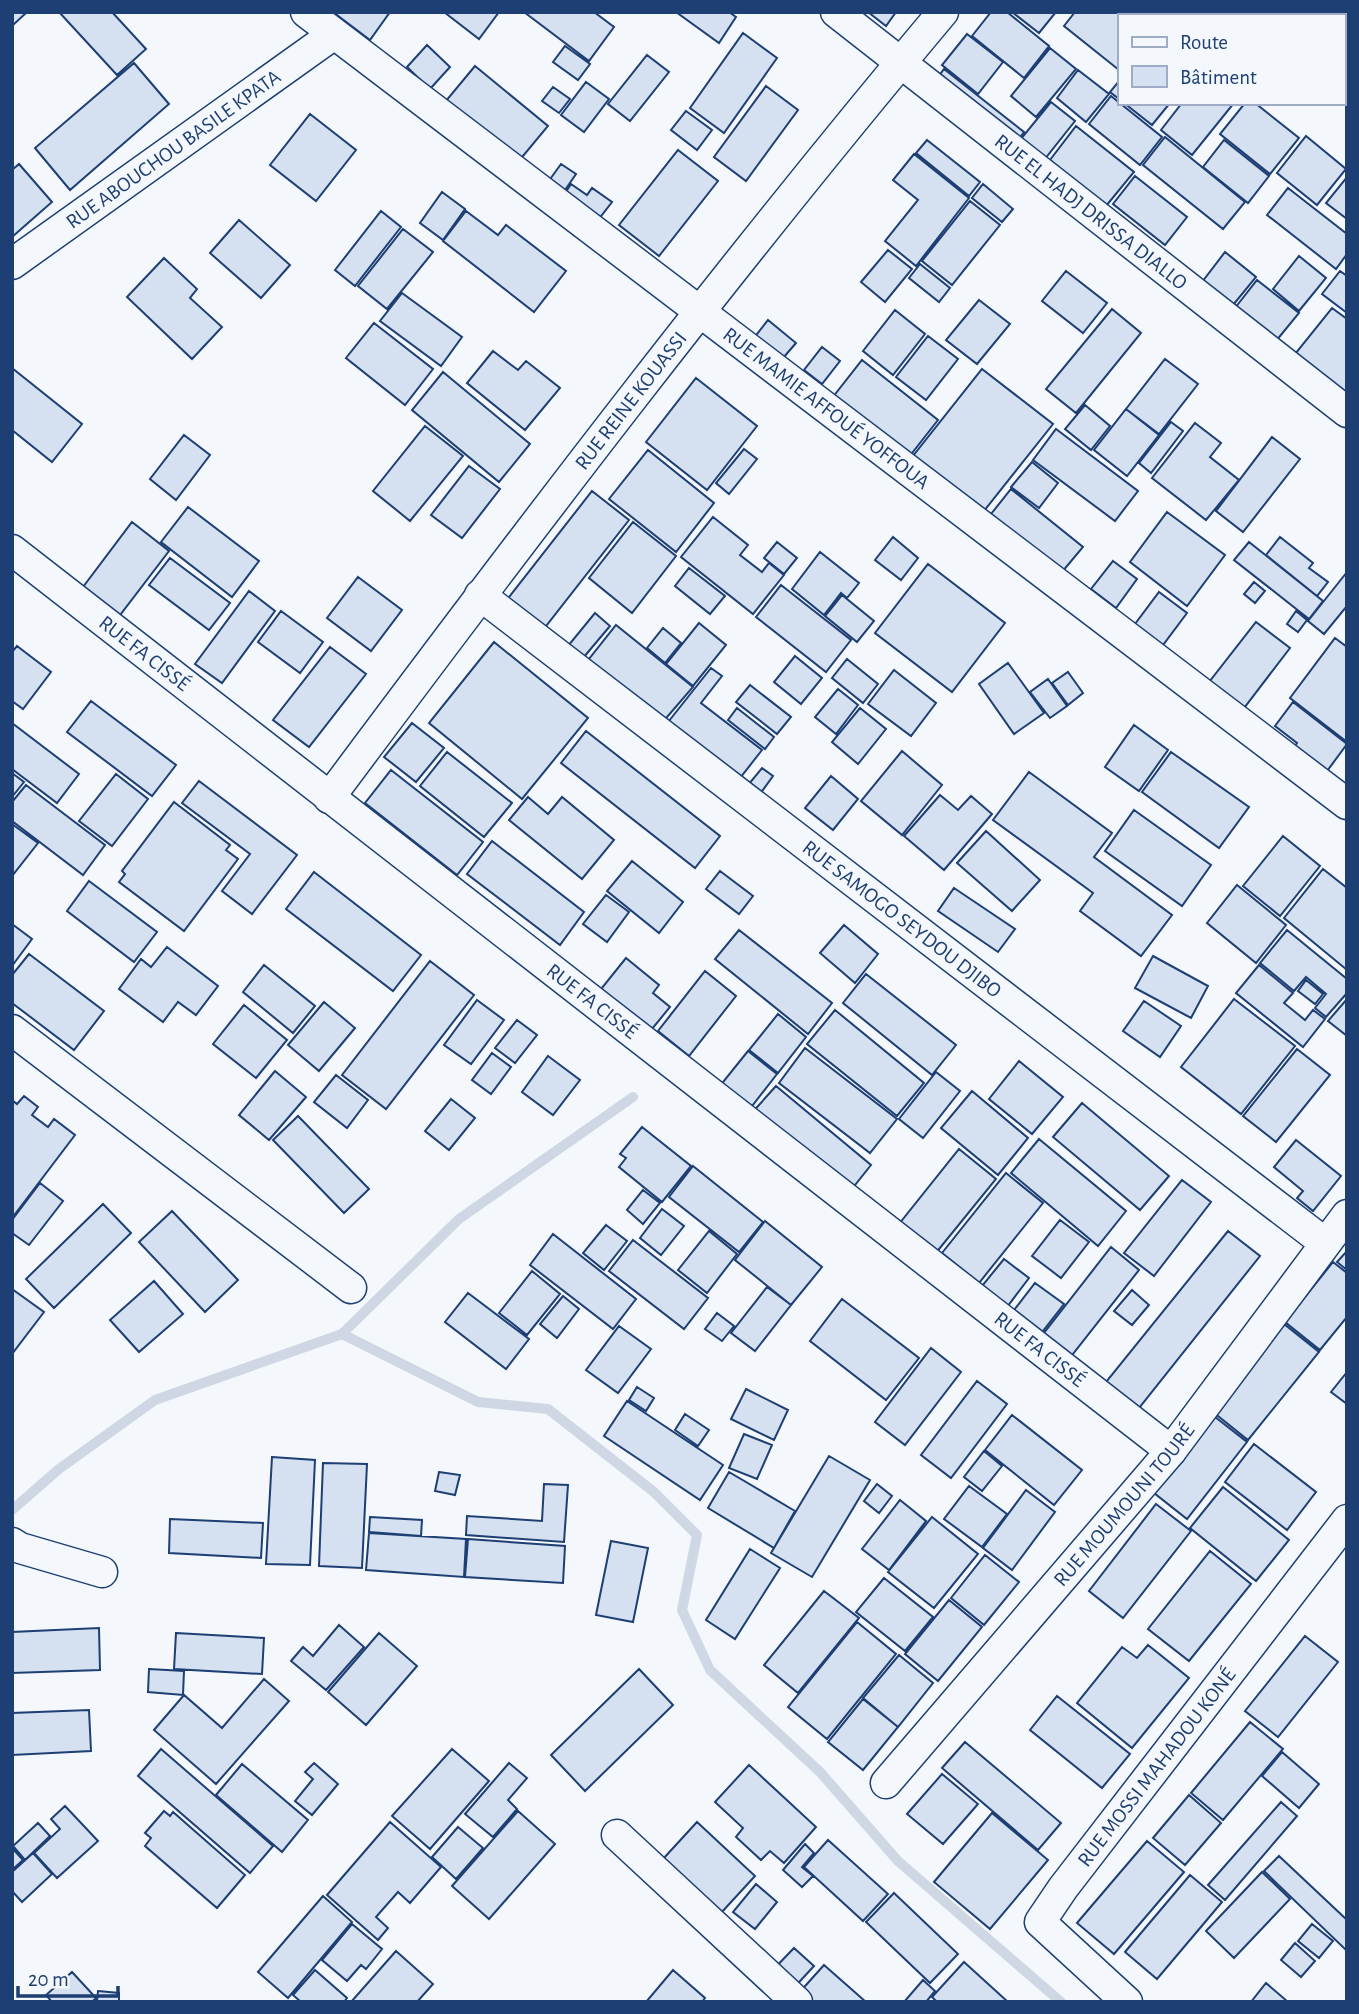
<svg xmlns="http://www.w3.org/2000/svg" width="1359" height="2014" viewBox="0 0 1359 2014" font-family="'Alegreya Sans',sans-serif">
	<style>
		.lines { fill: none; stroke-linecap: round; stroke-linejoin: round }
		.stream { stroke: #cfd7e4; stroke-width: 10 }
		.building { fill: #d5e0f0; stroke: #1d3f73; stroke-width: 2 }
		.minor-casing { stroke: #1d3f73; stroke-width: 33 }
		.minor { stroke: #f4f7fb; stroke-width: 30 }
		.labels { text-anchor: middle; stroke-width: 5; stroke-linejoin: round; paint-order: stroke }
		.street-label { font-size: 21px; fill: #1d3f73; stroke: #f4f7fb }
	</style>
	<rect width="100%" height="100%" fill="#f4f7fb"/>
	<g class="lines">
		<path class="stream" d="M342,1334L478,1402L548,1409L654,1492L697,1535L682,1610L710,1670L820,1772L898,1861L1061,2002
			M12,1510L59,1469L155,1400L342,1334L459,1219L633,1097"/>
	</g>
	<path class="building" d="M12,12H27L12,26Z
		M59,12H112L146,49L117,75Z
		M333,12H390L370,40Z
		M444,12H499L479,39Z
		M524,12H594L614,27L589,61Z
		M676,12H729L736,17L719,43Z
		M868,12H896L886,26Z
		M991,12H1007L1049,46L1024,78L972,36Z
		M1012,12H1056L1039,33Z
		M1075,12H1147L1151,16H1119V70L1064,26Z
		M1282,12H1329L1334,16H1279Z
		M1343,22L1347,25V75L1343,73Z
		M743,33L777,58L724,133L690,108Z
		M967,34L1003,62L978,94L942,65Z
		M427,45L450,67L430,89L407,67Z
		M565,46L590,64L578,80L553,62Z
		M1050,48L1076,69L1036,117L1011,96Z
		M647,55L669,72L630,121L608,104Z
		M134,63L169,104L70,190L35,148Z
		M475,66L548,126L518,162L445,102Z
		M944,69L1024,132L1013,147L933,84Z
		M1078,70L1109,94L1086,122L1057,98Z
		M1119,81V99L1110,92Z
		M586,82L609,99L584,132L561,115Z
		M766,86L798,110L746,181L714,157Z
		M553,87L570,99L559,113L542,101Z
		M1111,96L1162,137L1140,165L1089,124Z
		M1051,102L1075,121L1044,160L1020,140Z
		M1124,103H1170L1152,125Z
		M1182,103H1234L1192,155L1161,130Z
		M1245,103H1255L1299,138L1270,174L1220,134Z
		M686,111L712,130L697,150L671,130Z
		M310,114L356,150L316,201L270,165Z
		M1076,126L1134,172L1106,206L1050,160Z
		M1306,136L1346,169L1317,205L1277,173Z
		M1165,137L1245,202L1223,229L1143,165Z
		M927,140L980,182L969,196L916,153Z
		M1224,140L1269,176L1248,203L1203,167Z
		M678,150L718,181L659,256L619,225Z
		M914,154L969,198L916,266L885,241L918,200L893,180Z
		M19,164L52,202L12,237V170Z
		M561,164L576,174L563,193L548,182Z
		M1135,176L1187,217L1165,245L1113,204Z
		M1347,177V219L1326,203Z
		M571,184L587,195L592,188L612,202L598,220L564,195Z
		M983,184L1013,209L1002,222L972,198Z
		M1288,188L1347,234V254L1336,269L1267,215Z
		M442,192L465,209L443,240L420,223Z
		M970,201L1000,225L952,285L922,261Z
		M381,211L401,227L355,286L335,270Z
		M466,211L498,235L506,225L566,271L534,312L443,241Z
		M239,220L290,265L261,298L210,253Z
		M403,229L433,252L387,309L358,286Z
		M888,250L912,269L885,302L861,282Z
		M1225,252L1256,277L1229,310L1199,286Z
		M1299,256L1326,278L1299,311L1273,289Z
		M164,258L197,289L190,298L222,327L192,359L127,297Z
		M920,264L950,288L939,302L909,278Z
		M1066,271L1107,303L1083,333L1042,301Z
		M1340,271L1347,276V313L1322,294Z
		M1257,280L1299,313L1276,341L1235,308Z
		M402,293L462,337L441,366L380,321Z
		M979,300L1010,324L977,364L946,340Z
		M1332,308L1347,319V395L1295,354Z
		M1112,309L1141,333L1076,413L1046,389Z
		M895,310L925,334L893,375L863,351Z
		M768,320L796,343L777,365L750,343Z
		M374,323L433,369L405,405L346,358Z
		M928,336L958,359L926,400L896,377Z
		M822,347L840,361L822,384L804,370Z
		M493,351L518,370L526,361L560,388L525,430L467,383Z
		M1165,359L1198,384L1159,434L1126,409Z
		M862,360L938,420L905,462L829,402Z
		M12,368L82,424L52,462L12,430Z
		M982,369L1053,424L980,516L909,461Z
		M443,372L530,444L499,482L412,410Z
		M696,378L757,426L707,490L646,442Z
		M1085,405L1110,426L1091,450L1065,429Z
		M1126,409L1159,435L1127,476L1094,450Z
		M1171,422L1183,431L1151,473L1139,463Z
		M1195,423L1221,443L1210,457L1239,480L1206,520L1152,478Z
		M425,426L463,456L410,521L373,491Z
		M1056,429L1138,491L1115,521L1033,460Z
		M184,435L210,455L176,500L150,479Z
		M1272,437L1300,459L1243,532L1216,511Z
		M744,449L757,459L729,494L716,483Z
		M648,450L714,503L676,552L609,499Z
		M1032,462L1058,483L1039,508L1011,487Z
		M469,466L500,489L462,538L431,515Z
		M1011,489L1083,547L1062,572L991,514Z
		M592,491L629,520L539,635L502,606Z
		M188,507L259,561L232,597L161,542Z
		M1167,512L1225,555L1187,606L1130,562Z
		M713,517L748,545L740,555L762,572L769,563L784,575L753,614L681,557Z
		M132,522L169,551L117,619L80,591Z
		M633,522L676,556L632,613L589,578Z
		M893,537L918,558L901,580L875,560Z
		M1280,537L1313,563L1309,568L1328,582L1317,596L1266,555Z
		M777,542L797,558L784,574L764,558Z
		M1249,542L1323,601L1309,619L1234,560Z
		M820,552L859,583L847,598L841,593L824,615L792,589Z
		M170,558L230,603L209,630L149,585Z
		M1113,561L1137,579L1116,608L1091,589Z
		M928,564L1005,623L952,692L875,633Z
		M689,568L725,596L710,614L675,586Z
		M1347,572V606L1324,634L1308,621Z
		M358,577L402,610L371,651L327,618Z
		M1254,582L1265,591L1255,603L1244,594Z
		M781,585L851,640L826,672L756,617Z
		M249,591L275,611L222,683L195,664Z
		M1159,592L1187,613L1163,645L1135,624Z
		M842,595L874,621L857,642L825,616Z
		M281,611L323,642L300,673L258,642Z
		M1296,611L1307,620L1298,632L1287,624Z
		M595,613L610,626L578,664L563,652Z
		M1256,622L1290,648L1241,712L1206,686Z
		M699,623L726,645L693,686L666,664Z
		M616,625L693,687L661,724L585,664Z
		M663,628L681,643L665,663L647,648Z
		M1335,638L1347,647V742L1290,698Z
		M494,642L588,718L522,799L429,723Z
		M17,646L51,672L23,709L12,701V652Z
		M330,647L366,674L309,747L273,720Z
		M795,656L822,678L801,704L774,682Z
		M847,659L878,684L863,703L832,678Z
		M1008,663L1044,713L1014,734L979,684Z
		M711,668L722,676L701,703L762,750L733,787L661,731Z
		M894,670L936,703L911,736L868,704Z
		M1068,672L1083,693L1068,705L1052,683Z
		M1048,679L1067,706L1050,718L1030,692Z
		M750,685L791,717L777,734L736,702Z
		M838,689L858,705L836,734L815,717Z
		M91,701L176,765L152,796L67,732Z
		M1293,702L1347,744L1319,782L1287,757L1297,743L1275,726Z
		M737,708L774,737L765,749L728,720Z
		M860,708L886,729L858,764L832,742Z
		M12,723L79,774L57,803L12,769Z
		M412,723L444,748L416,782L384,757Z
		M1134,725L1168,750L1139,791L1105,767Z
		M586,731L720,836L695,868L561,763Z
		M902,751L942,785L902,835L861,801Z
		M447,752L512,803L484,837L420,786Z
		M1171,752L1249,807L1219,848L1142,792Z
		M762,768L773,776L760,794L748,785Z
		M391,770L483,842L457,875L365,803Z
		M1029,772L1112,833L1094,857L1172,915L1141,956L1080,911L1093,893L993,820Z
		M12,773L24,782L12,797Z
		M116,774L148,799L112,846L79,821Z
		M831,776L858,799L833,830L805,808Z
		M199,781L297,855L252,914L222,891L250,854L182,803Z
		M26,785L105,845L83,875L12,821V802Z
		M940,795L958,810L971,796L992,814L944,870L904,836Z
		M528,797L548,814L562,797L614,840L582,879L509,820Z
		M174,802L230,845L226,850L238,859L184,931L119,882L125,874L122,871Z
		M1134,810L1211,865L1182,906L1105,851Z
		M12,824L38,843L12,876Z
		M986,831L1040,880L1012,911L957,863Z
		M1283,836L1320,866L1280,916L1243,886Z
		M492,841L584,912L560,945L467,874Z
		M632,861L683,902L659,933L607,891Z
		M1323,869L1347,888V970L1284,918Z
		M720,871L753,896L739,914L706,889Z
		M314,872L421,955L393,991L286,909Z
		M89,881L157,932L134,962L67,911Z
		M1237,885L1286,925L1256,963L1207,923Z
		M954,888L1015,929L998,952L938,911Z
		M606,895L629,912L607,942L583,924Z
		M12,924L32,939L12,966Z
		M844,925L878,954L855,983L820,953Z
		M739,930L832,1003L808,1034L715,959Z
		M1287,930L1347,979V993L1326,1017L1315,1008L1326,994L1306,977L1294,991L1260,963Z
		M167,947L218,986L196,1015L178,1002L163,1022L119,989L141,959L151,967Z
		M29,954L104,1011L74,1050L12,1003V975Z
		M1153,956L1208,986L1191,1018L1135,988Z
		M626,958L659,985L653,993L670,1007L647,1035L597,994Z
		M430,961L474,995L386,1109L342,1075Z
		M264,965L315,1006L293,1033L243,992Z
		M1259,965L1293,993L1284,1003L1305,1020L1313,1010L1325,1019L1303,1047L1236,993Z
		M705,971L736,996L689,1056L658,1031Z
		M866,974L956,1045L932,1075L843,1003Z
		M1306,980L1323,994L1315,1004L1298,991Z
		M1234,999L1295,1046L1241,1114L1181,1067Z
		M1347,999V1036L1328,1021Z
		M477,1000L504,1020L471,1064L444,1045Z
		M1144,1001L1181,1026L1160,1057L1123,1031Z
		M324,1002L355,1028L319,1071L288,1045Z
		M244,1005L287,1040L256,1078L213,1044Z
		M835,1010L924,1083L897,1116L807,1044Z
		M778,1014L806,1037L778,1073L749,1050Z
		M517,1020L537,1035L515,1063L495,1048Z
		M805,1048L897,1119L870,1153L779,1083Z
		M1297,1049L1330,1075L1276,1142L1243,1116Z
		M748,1051L777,1074L749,1110L719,1087Z
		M492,1053L511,1067L491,1094L472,1080Z
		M548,1056L580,1080L553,1115L522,1092Z
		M1019,1061L1063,1097L1032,1134L989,1099Z
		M275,1071L306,1097L269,1140L239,1115Z
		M936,1072L960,1091L923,1138L899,1119Z
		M336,1075L368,1100L347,1128L314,1102Z
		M776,1086L871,1165L847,1195L750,1115Z
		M972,1091L1028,1138L998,1175L941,1128Z
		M24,1096L38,1107L32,1115L48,1127L54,1119L75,1135L12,1218V1100L17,1104Z
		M451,1099L475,1118L449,1150L425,1131Z
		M1082,1103L1169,1176L1140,1210L1053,1137Z
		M298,1116L369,1189L344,1213L273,1140Z
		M642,1127L691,1166L662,1202L619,1167L626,1158L620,1154Z
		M1039,1139L1126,1211L1098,1246L1011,1173Z
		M1296,1140L1341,1176L1313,1211L1297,1198L1303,1191L1274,1167Z
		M959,1149L996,1179L931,1259L895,1229Z
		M693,1166L763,1222L739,1252L669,1197Z
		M1006,1173L1043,1203L979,1283L942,1253Z
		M1182,1180L1211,1202L1154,1276L1124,1253Z
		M40,1183L63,1201L29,1245L12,1233V1220Z
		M643,1190L660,1203L643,1224L627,1210Z
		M103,1204L131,1233L54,1308L26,1279Z
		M662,1209L684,1226L661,1255L640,1238Z
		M172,1211L238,1280L205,1312L139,1242Z
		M1060,1220L1089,1242L1061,1278L1032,1256Z
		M765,1221L822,1267L791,1305L735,1260Z
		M606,1225L627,1241L604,1270L583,1253Z
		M709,1231L737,1254L707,1293L678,1270Z
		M1228,1231L1260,1256L1139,1408L1106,1382Z
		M553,1234L636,1299L613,1329L530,1265Z
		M633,1240L708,1298L684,1329L609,1271Z
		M1111,1247L1139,1270L1065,1364L1037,1342Z
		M1347,1251V1270L1337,1262Z
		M1004,1259L1029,1278L1007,1307L982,1286Z
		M1333,1262L1347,1273V1317L1320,1350L1285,1322Z
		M532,1271L560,1294L527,1335L499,1313Z
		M154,1281L183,1314L139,1352L110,1320Z
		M1035,1283L1064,1304L1039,1336L1011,1314Z
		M767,1287L791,1305L755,1351L731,1333Z
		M12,1289L44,1312L12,1354Z
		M1132,1290L1149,1305L1132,1325L1114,1311Z
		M468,1293L529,1339L506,1369L445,1322Z
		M563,1296L579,1309L557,1338L540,1324Z
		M842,1299L919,1358L886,1400L810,1341Z
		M717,1313L734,1326L722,1341L705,1329Z
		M1284,1324L1319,1352L1248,1440L1213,1412Z
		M619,1326L651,1349L618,1393L586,1370Z
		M931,1348L961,1372L905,1445L875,1422Z
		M1347,1372V1404L1331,1392Z
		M977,1381L1007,1404L951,1478L921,1455Z
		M637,1387L654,1398L646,1411L629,1400Z
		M746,1389L788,1410L774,1440L731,1419Z
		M627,1401L723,1465L700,1500L604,1436Z
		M1210,1413L1247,1442L1187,1519L1149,1489Z
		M685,1414L709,1430L698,1446L675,1430Z
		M1012,1415L1082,1470L1054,1505L985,1450Z
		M744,1434L772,1445L757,1479L729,1468Z
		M1254,1444L1316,1492L1287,1530L1225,1482Z
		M984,1451L1002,1466L982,1491L964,1477Z
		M829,1456L870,1480L812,1577L771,1553Z
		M272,1457L315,1460L310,1565L266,1564Z
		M323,1463L367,1464L362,1568L319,1566Z
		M439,1472L460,1475L455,1495L435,1491Z
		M729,1472L795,1511L774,1548L708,1508Z
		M544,1484L568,1485L564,1542L466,1535L467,1516L542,1521Z
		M877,1484L892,1496L879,1513L864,1501Z
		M969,1486L1007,1514L982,1547L944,1519Z
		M1223,1487L1289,1540L1256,1581L1190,1528Z
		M1026,1490L1055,1512L1012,1570L983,1548Z
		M900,1500L926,1521L889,1570L862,1549Z
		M1156,1504L1191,1531L1123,1618L1089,1591Z
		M370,1517L422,1520L421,1536L369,1532Z
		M932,1517L978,1554L934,1608L888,1572Z
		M170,1519L263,1523L261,1558L169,1553Z
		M369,1533L466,1539L464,1577L366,1570Z
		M468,1539L565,1546L563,1583L465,1577Z
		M611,1541L648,1548L633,1622L596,1615Z
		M750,1549L780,1568L735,1639L706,1620Z
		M1210,1551L1251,1584L1189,1661L1148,1629Z
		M985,1555L1019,1582L984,1625L951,1598Z
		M884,1578L933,1617L905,1651L856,1612Z
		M824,1591L859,1618L798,1693L764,1665Z
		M949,1600L982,1627L938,1681L905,1654Z
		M857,1622L896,1654L827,1739L788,1707Z
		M339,1625L364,1647L326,1690L291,1661L303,1647L313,1656Z
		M99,1628L100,1670L12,1673V1632Z
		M176,1633L264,1638L262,1674L174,1669Z
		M379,1633L417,1666L366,1725L328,1692Z
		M1305,1636L1338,1662L1278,1737L1245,1711Z
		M1148,1645L1189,1678L1132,1748L1077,1703L1122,1647L1137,1658Z
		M899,1655L933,1683L898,1727L863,1698Z
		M149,1669L184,1671L183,1695L148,1692Z
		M639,1669L673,1705L585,1791L551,1755Z
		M264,1679L289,1701L216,1784L154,1730L184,1695L222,1728Z
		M1057,1696L1130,1754L1102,1788L1030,1730Z
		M863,1699L898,1727L863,1770L828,1742Z
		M89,1710L91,1751L12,1755V1713Z
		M1250,1722L1283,1749L1223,1820L1191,1793Z
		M965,1742L1061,1823L1038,1850L942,1768Z
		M161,1749L273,1846L250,1873L138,1776Z
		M452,1749L489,1781L430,1849L392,1816Z
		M1282,1752L1319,1784L1299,1808L1262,1776Z
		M314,1763L338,1784L312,1815L295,1801L313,1779L305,1772Z
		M509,1763L527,1778L508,1800L517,1809L493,1837L465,1814Z
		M242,1764L308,1820L282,1852L216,1795Z
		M749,1765L816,1827L784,1863L770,1851L761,1860L736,1837L743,1828L715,1802Z
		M942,1774L978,1804L943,1844L907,1814Z
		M1189,1795L1221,1823L1185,1865L1153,1838Z
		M1281,1802L1297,1816L1225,1900L1208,1885Z
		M65,1806L98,1841L57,1878L34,1853L60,1829L51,1819Z
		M164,1811L170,1816L173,1812L245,1875L217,1908L145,1846L151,1838L145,1833Z
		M518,1811L555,1844L489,1919L452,1886Z
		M992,1813L1048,1860L990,1929L934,1882Z
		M390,1822L441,1867L410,1903L398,1892L376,1917L388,1928L378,1940L327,1895Z
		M697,1822L755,1876L721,1913L663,1859Z
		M38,1823L50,1836L25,1860L13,1846Z
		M458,1827L483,1848L456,1879L432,1857Z
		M828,1840L888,1894L863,1921L804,1867Z
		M1147,1841L1184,1872L1114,1954L1077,1923Z
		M805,1844L814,1853L802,1867L813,1876L802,1887L783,1870Z
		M12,1848L23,1860L12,1870Z
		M33,1853L52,1874L22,1902L12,1891V1872Z
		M1279,1856L1347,1920V1951L1264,1871Z
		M1262,1872L1290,1899L1234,1958L1206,1931Z
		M1190,1875L1222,1902L1157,1979L1125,1952Z
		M756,1884L777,1902L755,1929L733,1912Z
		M894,1893L958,1954L930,1983L866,1922Z
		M323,1896L352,1922L288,1998L258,1972Z
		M352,1924L382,1949L366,1969L361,1965L347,1981L322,1960Z
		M1312,1924L1333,1941L1319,1958L1298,1941Z
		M1295,1943L1315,1961L1301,1977L1281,1960Z
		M794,1948L814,1966L789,1993L769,1974Z
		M396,1951L433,1984L417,2002H351Z
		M964,1962L1008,2002H937L932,1997Z
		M824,1965L866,2002H807L798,1994Z
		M315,1970L347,1998L344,2002H301L293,1995Z
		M673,1970L705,1998L702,2002H646Z
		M72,1972L96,1998L92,2002H52L46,1995Z
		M923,1980L935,1991L926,2002H904Z
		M1266,1983L1288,2002H1251Z
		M98,1991L119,1993V2002H97Z"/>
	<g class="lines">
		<g class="minor-casing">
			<g id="minor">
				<path id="s1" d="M306,12L1347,804"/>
				<path id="s2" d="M836,12L1347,412"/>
				<path d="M1252,12L1257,16"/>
				<path d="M1343,80L1347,82"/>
				<path id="s3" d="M12,264L334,34"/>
				<path id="s4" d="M12,550L1171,1451"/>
				<path id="s5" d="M480,595L1325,1243"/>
				<path id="s6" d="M329,798C528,531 729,267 943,12"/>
				<path d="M12,1030L351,1288"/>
				<path d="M12,1543L20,1548L102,1572"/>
				<path id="s7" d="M886,1783L1171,1451L1347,1215"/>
				<path d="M617,1835L797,2002"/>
				<path id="s8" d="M1127,2002L1040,1922L1063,1888L1347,1520"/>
			</g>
		</g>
		<use href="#minor" class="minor"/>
	</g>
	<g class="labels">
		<g class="street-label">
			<text dy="7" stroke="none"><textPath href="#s3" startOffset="198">RUE ABOUCHOU BASILE KPATA</textPath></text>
			<text dy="7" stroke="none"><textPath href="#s2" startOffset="324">RUE EL HADJ DRISSA DIALLO</textPath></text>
			<text dy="7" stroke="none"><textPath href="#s6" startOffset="499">RUE REINE KOUASSI</textPath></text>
			<text dy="7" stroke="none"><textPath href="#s1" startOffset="654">RUE MAMIE AFFOUÉ YOFFOUA</textPath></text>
			<text dy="7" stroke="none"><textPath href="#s4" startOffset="168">RUE FA CISSÉ</textPath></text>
			<text dy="7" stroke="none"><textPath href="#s5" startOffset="532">RUE SAMOGO SEYDOU DJIBO</textPath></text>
			<text dy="7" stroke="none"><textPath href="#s4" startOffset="735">RUE FA CISSÉ</textPath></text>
			<text dy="7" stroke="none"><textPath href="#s4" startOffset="1302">RUE FA CISSÉ</textPath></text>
			<text dy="7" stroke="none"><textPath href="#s7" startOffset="366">RUE MOUMOUNI TOURÉ</textPath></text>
			<text dy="7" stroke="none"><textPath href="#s8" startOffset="312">RUE MOSSI MAHADOU KONÉ</textPath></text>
		</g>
	</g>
	<rect width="1359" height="2014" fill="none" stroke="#1d3f73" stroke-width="28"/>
	<rect x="1118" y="14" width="228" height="91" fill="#f4f7fb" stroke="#9eadc5" stroke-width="2"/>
	<rect x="1132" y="37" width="35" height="10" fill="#f4f7fb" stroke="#9eadc5" stroke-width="2"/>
	<text x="1180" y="49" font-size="21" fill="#1d3f73">Route</text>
	<rect x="1132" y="66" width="35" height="21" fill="#d5e0f0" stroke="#9eadc5" stroke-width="2"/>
	<text x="1180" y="84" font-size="21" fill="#1d3f73">Bâtiment</text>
	<path d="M18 1986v10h100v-10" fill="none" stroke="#1d3f73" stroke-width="3.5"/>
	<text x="28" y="1986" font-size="21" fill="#1d3f73" stroke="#f4f7fb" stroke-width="5" paint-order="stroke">20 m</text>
</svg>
